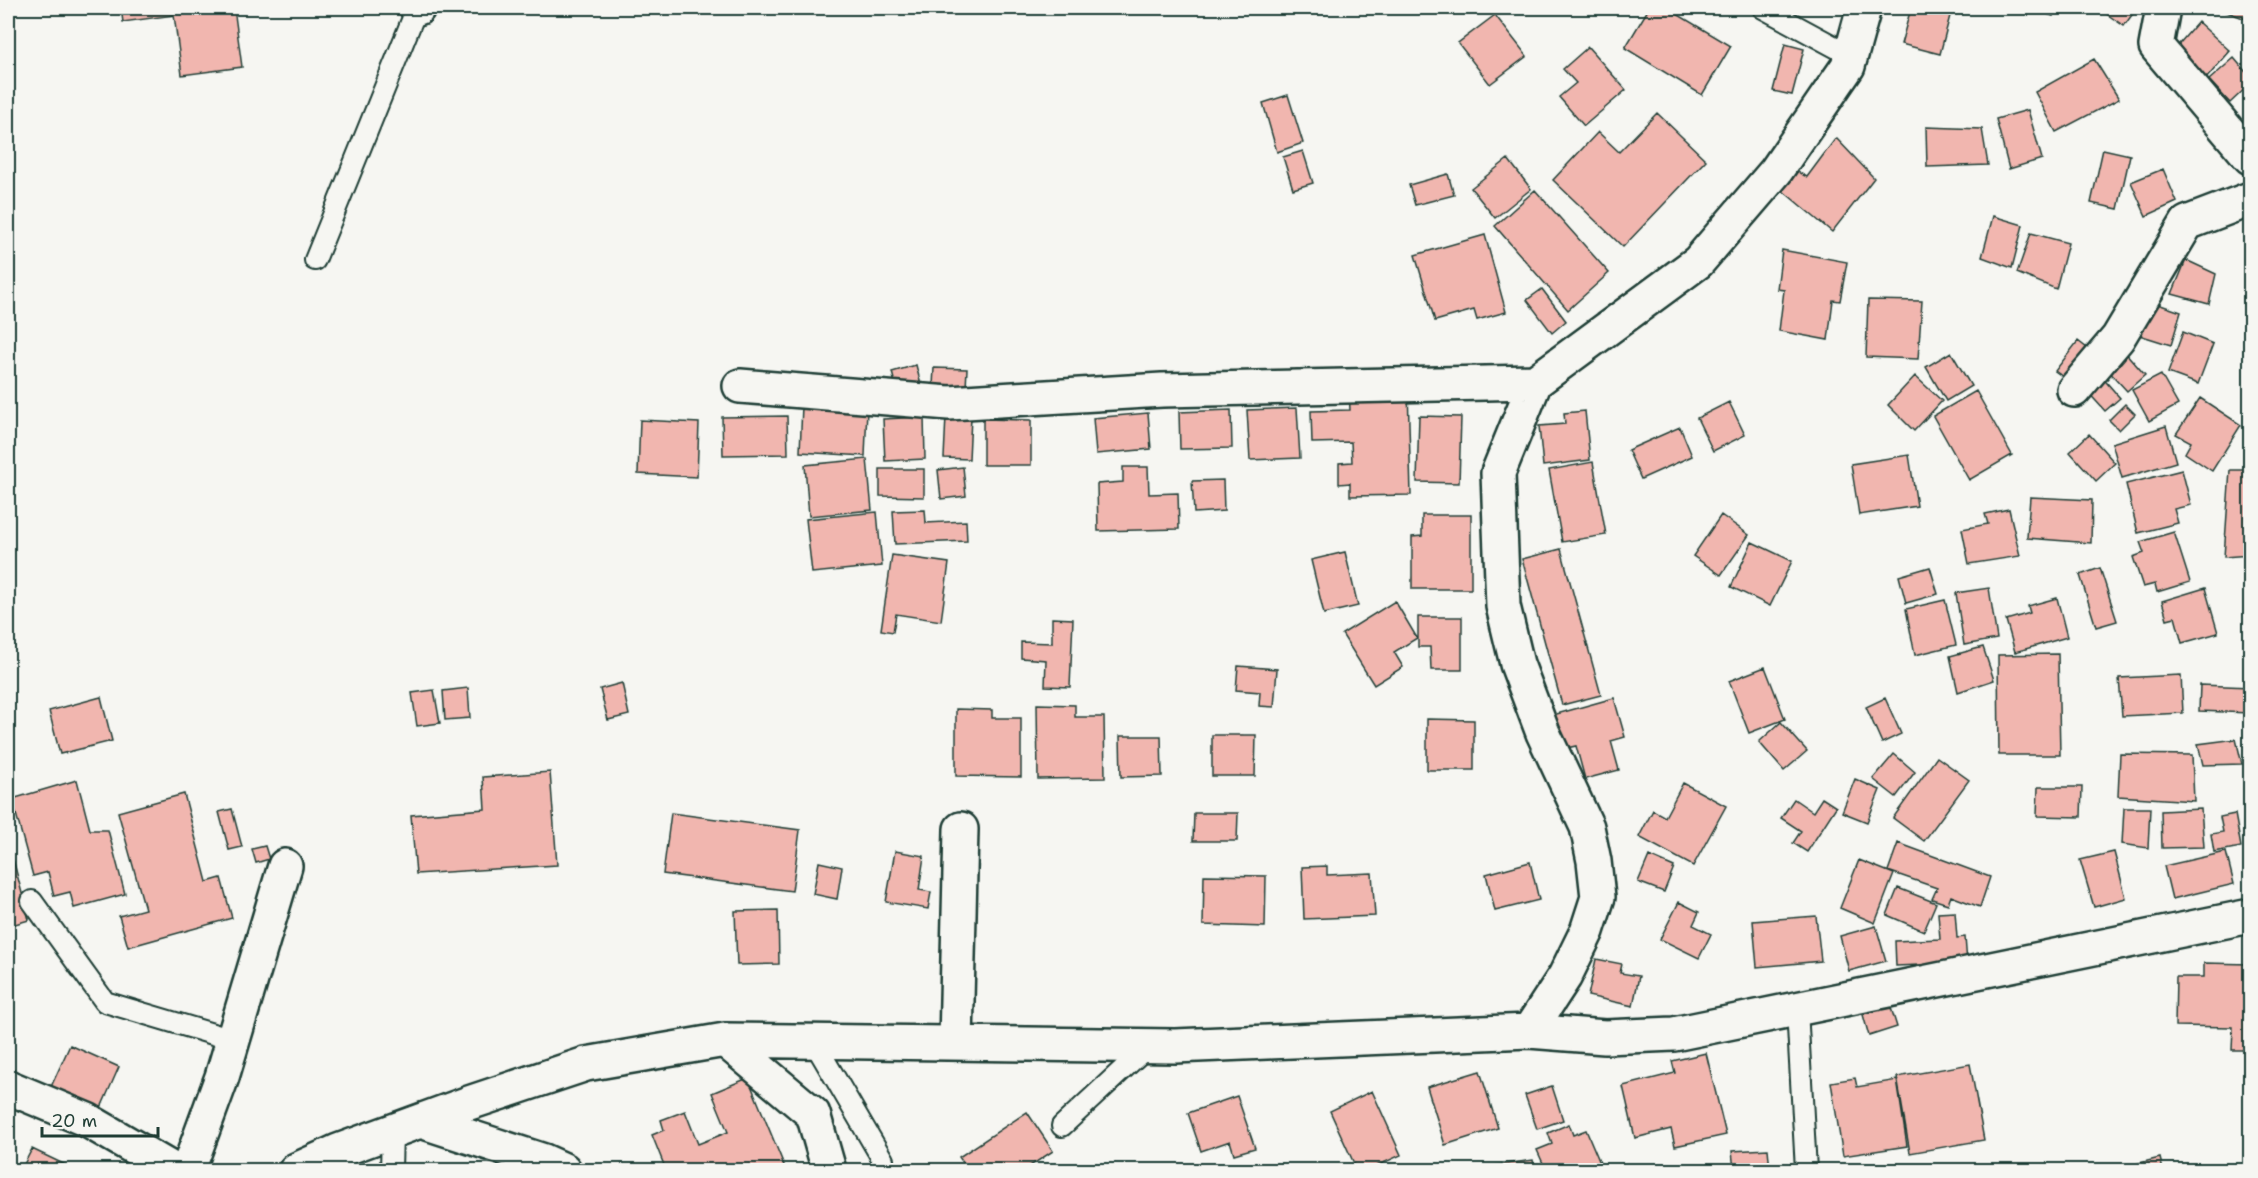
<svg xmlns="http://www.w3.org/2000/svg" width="2258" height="1178" viewBox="0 0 2258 1178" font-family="'Shantell Sans',sans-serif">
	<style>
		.building { fill: #f1b6af; stroke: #1f3d34; stroke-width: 1.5 }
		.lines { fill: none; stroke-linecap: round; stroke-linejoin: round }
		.lane-casing { stroke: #1f3d34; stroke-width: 24 }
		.street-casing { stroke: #1f3d34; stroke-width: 38 }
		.lane { stroke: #f6f6f2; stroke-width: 20 }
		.street { stroke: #f6f6f2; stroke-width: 33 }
	</style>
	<rect width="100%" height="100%" fill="#f6f6f2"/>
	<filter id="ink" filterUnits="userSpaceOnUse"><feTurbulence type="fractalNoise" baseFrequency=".0167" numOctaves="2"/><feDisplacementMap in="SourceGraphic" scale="12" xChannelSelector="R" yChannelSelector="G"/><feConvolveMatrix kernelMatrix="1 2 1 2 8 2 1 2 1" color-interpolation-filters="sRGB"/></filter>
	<g filter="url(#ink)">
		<path class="building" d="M121,8H236H234L242,67L182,75L174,15L123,22Z
			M1649,8H1667L1731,46L1702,95L1625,48Z
			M1911,8H1952L1940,54L1901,44Z
			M2027,8H2055L2053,16Z
			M2098,8H2137L2124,26Z
			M2216,8H2250L2246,19Z
			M1495,15L1527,56L1490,84L1458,43Z
			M2198,22L2230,51L2205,80L2173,51Z
			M1785,44L1804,49L1792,95L1773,91Z
			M1588,47L1626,90L1584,126L1559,97L1576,83L1563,69Z
			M2234,58L2250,77V84L2230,103L2209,80Z
			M2094,59L2119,99L2056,132L2035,92Z
			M1288,95L1303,143L1277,152L1263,103Z
			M2028,110L2042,159L2009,169L1996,119Z
			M1657,113L1706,160L1623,247L1553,180L1598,132L1619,152Z
			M1926,127L1982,129L1988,165L1927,167Z
			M1836,138L1874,178L1832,232L1777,186L1792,169L1807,177Z
			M2103,149L2130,155L2118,209L2091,203Z
			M1303,151L1313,183L1293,189L1283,157Z
			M1508,159L1531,189L1495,218L1471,188Z
			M2163,169L2177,202L2146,216L2131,182Z
			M1448,174L1454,195L1415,205L1409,185Z
			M1535,190L1609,273L1568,310L1495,226Z
			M1993,216L2023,225L2012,268L1982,257Z
			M2031,233L2068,243L2056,289L2017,273Z
			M1485,235L1506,312L1477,320L1474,310L1435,321L1415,255Z
			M1782,250L1847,262L1840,301L1833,300L1828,340L1779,331L1784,290L1777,289Z
			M2186,260L2216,274L2209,304L2172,294Z
			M1542,289L1566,321L1552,333L1527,300Z
			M1868,300L1922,301L1918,359L1866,357Z
			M2146,300L2181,312L2171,345L2136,334Z
			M2183,332L2213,344L2198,384L2168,373Z
			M2250,336V360L2244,338Z
			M2078,341L2092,352L2070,382L2055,371Z
			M2124,351L2145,375L2127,391L2105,367Z
			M1951,352L1971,386L1946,401L1926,367Z
			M916,365L922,389L898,395L892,372Z
			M934,368L967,369L966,387L933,386Z
			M2161,375L2178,405L2149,421L2132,390Z
			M1915,376L1942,401L1914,431L1888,405Z
			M2101,376L2120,398L2105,411L2086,390Z
			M1408,389L1411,495L1350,496V483L1339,484V463L1352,462L1351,442L1312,443L1311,411L1350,410L1349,390Z
			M1976,391L2012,455L1969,480L1933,416Z
			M2200,398L2241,425L2212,471L2185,453L2191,442L2176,434Z
			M1729,402L1745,435L1713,451L1697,418Z
			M2125,404L2135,414L2119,430L2109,420Z
			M802,406L867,409L865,456L800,452Z
			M1297,408L1300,458L1250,460L1247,410Z
			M1231,410L1232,448L1180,449L1179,412Z
			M1585,411L1590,460L1543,466L1539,426L1565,424L1564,413Z
			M1148,413L1151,449L1096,454L1093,418Z
			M787,416L788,454L723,455L722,417Z
			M946,416L971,417L969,459L944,458Z
			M1419,416L1461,417L1459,483L1417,482Z
			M924,417L925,459L885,461L883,419Z
			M983,419L1031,420V465H983Z
			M640,420L699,423L697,477L638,474Z
			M2166,426L2176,462L2122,478L2112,443Z
			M1680,427L1692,456L1641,479L1628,450Z
			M2089,434L2115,463L2096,481L2070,452Z
			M1909,455L1917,506L1859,515L1851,464Z
			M867,459L872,510L809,516L805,465Z
			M1593,462L1606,535L1562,542L1549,470Z
			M963,467L966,496L941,499L938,470Z
			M1123,467H1148L1149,494L1178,493L1179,529L1098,531L1097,484L1123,482Z
			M880,469H924V497L880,496Z
			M2182,470L2191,505L2174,509L2178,523L2138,533L2126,484Z
			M2230,470H2250V555L2224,557Z
			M1223,480L1224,511L1194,513L1192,481Z
			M2030,497L2092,500L2091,543L2027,538Z
			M2009,509L2020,556L1969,564L1962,529L1988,524L1985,514Z
			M925,510L926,523L966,521L967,541L895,544L893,511Z
			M877,512L882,566L812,573L806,519Z
			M1422,515H1471V589H1412V537L1422,536Z
			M1721,515L1749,535L1721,575L1693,556Z
			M2174,532L2190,582L2157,592L2155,584L2143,587L2133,557L2144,553L2140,542Z
			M1752,542L1792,561L1770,606L1731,587Z
			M1561,549L1601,695L1562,705L1522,559Z
			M1345,552L1358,606L1324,614L1311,560Z
			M892,555L949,563L941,621L896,614L893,632L881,630Z
			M1930,567L1938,594L1906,603L1899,576Z
			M2100,568L2117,621L2096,627L2080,575Z
			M1989,588L1997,639L1964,645L1956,593Z
			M2205,588L2218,633L2182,643L2175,617L2167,619L2162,601Z
			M2057,598L2067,637L2015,652L2006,620L2030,613L2028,606Z
			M1945,600L1956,645L1915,655L1906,609Z
			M1395,601L1417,638L1394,652L1403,667L1374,685L1342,634Z
			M1418,617H1462V670H1431L1430,647H1418Z
			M1052,618L1073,619L1070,687L1045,686L1046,660L1021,658V642L1052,643Z
			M1983,647L1994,680L1958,692L1950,656Z
			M2058,654L2060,755H1999L1998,655Z
			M1238,666L1277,669L1274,707L1259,706L1260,692L1236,690Z
			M1765,667L1785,719L1749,733L1729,681Z
			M2181,675L2183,713L2122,716L2119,678Z
			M622,683L629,715L608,720L600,689Z
			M2200,685L2250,687V713L2199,711Z
			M468,688L470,718L445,720L443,691Z
			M434,690L440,723L417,726L412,693Z
			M101,697L112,741L60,754L49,711Z
			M1614,698L1625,737L1611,741L1619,770L1585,779L1576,746L1562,749L1553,715Z
			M1885,698L1901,734L1882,743L1866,707Z
			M1037,704L1075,705V717H1104L1105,778L1038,779Z
			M956,709L992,710V718H1021V777L956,776Z
			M1427,719L1474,720V770H1427Z
			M1781,722L1807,751L1784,771L1759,742Z
			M1212,735H1256L1255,776H1212Z
			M1120,736H1161L1162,776L1121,777Z
			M2236,739L2242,764L2203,765L2198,744Z
			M1894,754L1915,772L1896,797L1873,779Z
			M2120,754L2192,755L2194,801L2118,796Z
			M1937,757L1969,780L1924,841L1893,818Z
			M550,772L557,865L416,874L411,815L485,809L483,777Z
			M1855,779L1880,790L1867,822L1842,812Z
			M77,780L90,830H108L125,894L74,908L70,892L54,896L48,872L33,876L12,799Z
			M1683,783L1726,806L1693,866L1639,837L1653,810L1665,817Z
			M2038,787H2082L2081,817L2037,816Z
			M184,794L207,882L221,878L232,918L128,947L119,916L145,909L118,812Z
			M1822,798L1836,807L1807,852L1793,843L1801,831L1781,818L1794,799L1813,812Z
			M2124,808H2150L2148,848L2122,844Z
			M232,809L242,847L229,850L219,812Z
			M2201,809L2204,847L2162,848L2161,811Z
			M671,813L800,830L792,891L663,874Z
			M1194,813H1238L1237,841H1193Z
			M2235,814L2241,847L2214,852L2211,834L2223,832L2220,817Z
			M8,840L29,920L8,926Z
			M1898,843L1990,877L1980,907L1951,896L1948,904L1932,899L1937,888L1888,871Z
			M265,846L269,859L256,863L252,849Z
			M895,851L924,856L919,890L931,892L928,909L886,902Z
			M2114,852L2126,898L2094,907L2080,860Z
			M2226,852L2234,884L2172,899L2164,866Z
			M1649,856L1674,867L1664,892L1638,882Z
			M1859,860L1894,874L1875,923L1840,908Z
			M819,862L842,867L837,899L813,894Z
			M1530,862L1539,900L1495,911L1486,874Z
			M1327,866V875L1372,873L1375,916L1304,919L1302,867Z
			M1204,875L1266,876L1265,927L1203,925Z
			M1898,888L1936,903L1924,931L1887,915Z
			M1679,902L1699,912L1693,925L1711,934L1699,958L1660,939Z
			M778,910L779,964L737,965L735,911Z
			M1955,912L1957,938L1965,937L1967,963L1896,966L1895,941L1940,939L1938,913Z
			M1816,916L1821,961L1757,967L1753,921Z
			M1876,926L1886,961L1849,971L1840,936Z
			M1596,959L1622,964L1620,973L1639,976L1633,1006L1588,996Z
			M2204,963L2250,964V1050H2232L2233,1027L2175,1026L2176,977H2204Z
			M1887,995L1897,1027L1869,1036L1860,1004Z
			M70,1045L119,1067L100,1110L50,1089Z
			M1706,1053L1726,1135L1675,1146L1671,1129L1635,1138L1623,1086L1675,1073L1672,1061Z
			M1970,1064L1984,1140L1910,1153L1897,1077Z
			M1480,1071L1498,1128L1445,1145L1427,1087Z
			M748,1078L786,1170H666L652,1135L664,1130L661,1120L685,1111L698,1144L728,1132L712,1093Z
			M1855,1078L1857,1087L1897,1080L1907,1146L1843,1156L1831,1082Z
			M1552,1086L1563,1120L1537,1129L1525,1095Z
			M1372,1091L1401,1155L1368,1170H1357L1330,1111Z
			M1237,1096L1255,1148L1234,1154L1230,1141L1201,1151L1188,1113Z
			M1027,1112L1053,1151L1024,1170H968L959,1157Z
			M1569,1124L1573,1135L1586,1130L1603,1170H1546L1537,1150L1552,1144L1548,1133Z
			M32,1149L76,1170H21Z
			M1768,1149L1770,1170H1734L1732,1151Z
			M2160,1158L2163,1170H2111Z
			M1533,1160L1535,1170H1465Z"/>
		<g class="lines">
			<g class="lane-casing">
				<path id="lane" d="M1763,8L1850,55
					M315,260L417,8
					M32,901L105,1002L233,1040
					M1797,1009L1806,1170
					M814,1042L883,1160L880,1170
					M1062,1126L1148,1046
					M391,1170L392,1131"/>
			</g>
			<g class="street-casing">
				<path id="street" d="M417,8H418
					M2163,8L2156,46L2250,157
					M740,386L949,403L1162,390L1535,382L1698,262L1776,171L1848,66L1864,8
					M2074,390L2118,338L2187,223L2250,199
					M1529,1031L1565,976L1587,931L1598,897L1594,861L1587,827L1543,733L1517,664L1503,606L1498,473L1535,382
					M725,1040L813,1114L829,1170
					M956,1043L961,829
					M8,1087L87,1120L173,1170
					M421,1121L544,1161L564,1170
					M188,1170L222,1077L285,866
					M296,1170L338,1151L469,1103L586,1064L725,1040L1175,1046L1529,1031L1605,1037L1674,1034L2250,916"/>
			</g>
			<use href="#lane" class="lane"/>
			<use href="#street" class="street"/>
		</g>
	</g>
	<rect width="2258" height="1178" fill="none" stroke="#f6f6f2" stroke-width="30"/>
	<rect x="15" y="15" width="2228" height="1148" fill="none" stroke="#1f3d34" stroke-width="2" filter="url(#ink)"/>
	<path d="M42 1127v9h116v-9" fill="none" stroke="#1f3d34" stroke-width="3"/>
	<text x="51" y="1127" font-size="18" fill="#1f3d34" stroke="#f6f6f2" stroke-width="4.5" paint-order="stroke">20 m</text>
</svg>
